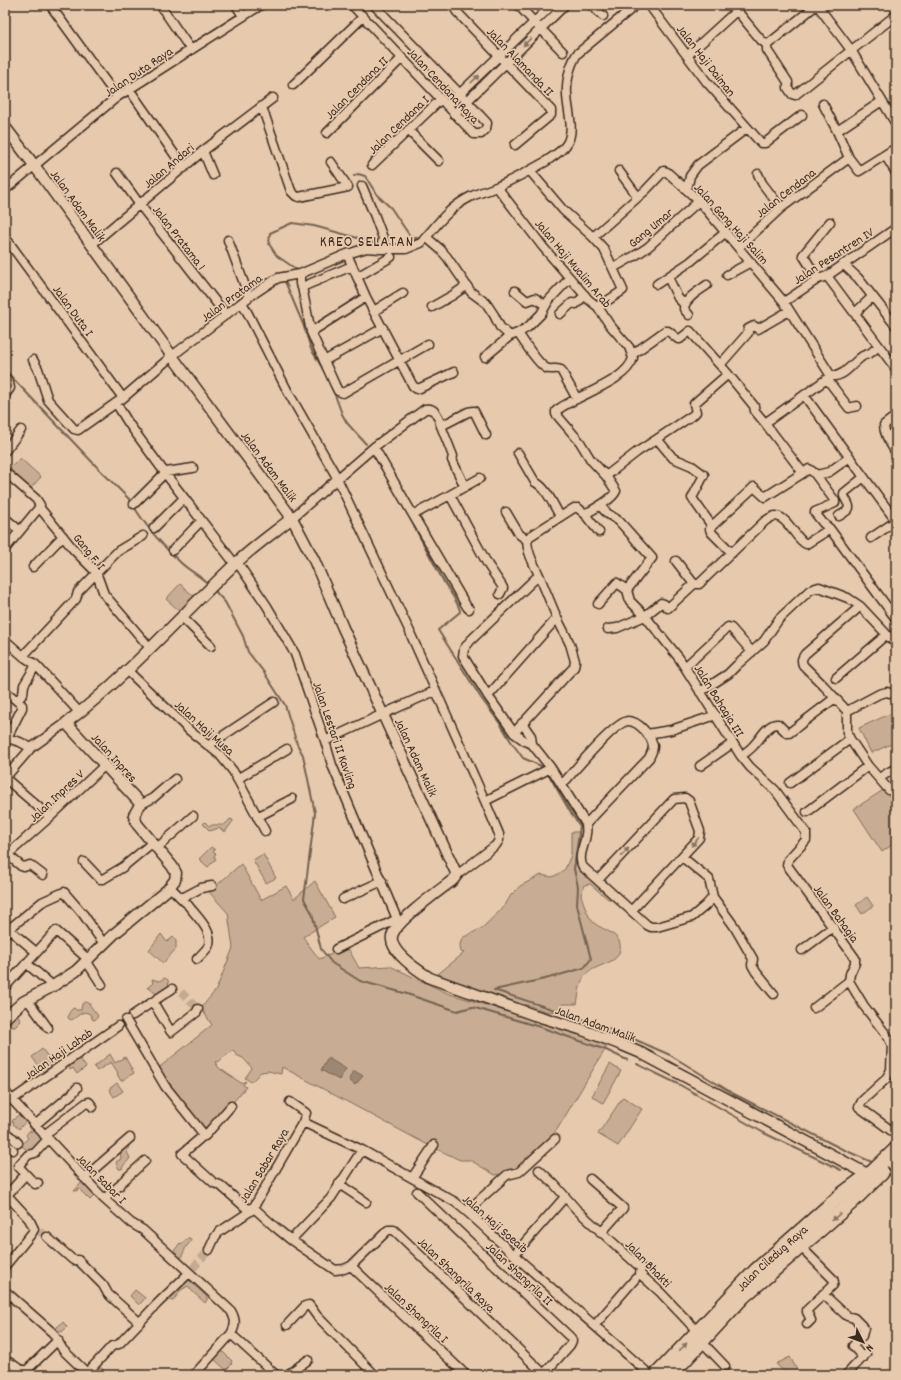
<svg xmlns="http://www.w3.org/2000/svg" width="901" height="1380" viewBox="0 0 901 1380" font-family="Dekko,sans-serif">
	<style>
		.green { fill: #c8ad94; stroke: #826c59 }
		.water { fill: #9e8772; stroke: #766250 }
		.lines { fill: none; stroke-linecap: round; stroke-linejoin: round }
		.stream { stroke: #766250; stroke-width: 2 }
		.minor-tunnel { stroke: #c5aa91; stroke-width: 8; stroke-dasharray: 8 4; stroke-linecap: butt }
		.minor-casing { stroke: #3b2a1e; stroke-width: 11 }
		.tertiary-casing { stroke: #3b2a1e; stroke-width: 13 }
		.primary-casing { stroke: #3b2a1e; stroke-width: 16 }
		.minor { stroke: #e7caae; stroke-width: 8 }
		.tertiary { stroke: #e7caae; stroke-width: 10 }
		.primary { stroke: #e7caae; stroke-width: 13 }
		.oneway { fill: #88725f }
		.labels { text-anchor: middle; stroke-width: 3.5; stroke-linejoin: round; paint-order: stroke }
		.street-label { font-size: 13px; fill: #3b2a1e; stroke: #e7caae }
		.quarter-label { font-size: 15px; letter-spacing: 1px; fill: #3b2a1e; stroke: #e7caae }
	</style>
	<rect width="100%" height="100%" fill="#e7caae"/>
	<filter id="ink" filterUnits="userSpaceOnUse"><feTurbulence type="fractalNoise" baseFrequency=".025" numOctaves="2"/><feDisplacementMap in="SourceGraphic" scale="8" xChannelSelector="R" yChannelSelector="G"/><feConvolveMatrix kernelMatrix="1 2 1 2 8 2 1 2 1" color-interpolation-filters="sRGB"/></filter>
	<g filter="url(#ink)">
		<path class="green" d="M20,458L41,477L29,490L8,471Z
			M180,584L197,599L183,614L166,599Z
			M896,711V742L871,753L859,728Z
			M888,787L896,800V842L882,852L854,809Z
			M230,819L233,820V821L225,832L219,828L210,831L203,824L205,822L209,826C219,822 222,830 230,819Z
			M571,832H579C583,844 576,856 579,869L613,897L612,899H608L590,884L584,885L581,895C583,902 588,916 592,921C601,931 626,933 619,953C615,965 593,964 584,977C579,984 579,995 577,1004H563L556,1011L549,1012L527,1005L514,1004L509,1001L487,995L438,974L464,953L461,952L460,945L462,938L482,928L504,907L511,895L520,886L541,875L552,877L560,873L565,869L571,855Z
			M211,847L215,850L213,852L216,854L214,856L216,859L208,867L199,859Z
			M263,854L276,878L266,883L253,860Z
			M241,864L261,900L286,886L294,899L315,881L335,917L303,937L319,959L348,948L359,968L390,966L447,993L609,1043L558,1128L552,1136L512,1172L495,1175L470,1160H460L426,1144L282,1067L281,1074L268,1071L261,1072L251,1082L245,1078L252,1068L243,1058L236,1055L233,1050L218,1062L217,1061L215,1062L219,1068L241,1083L246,1081L243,1085L246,1087L205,1135L156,1070L212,1025L201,1008L216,990L233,948L228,913L209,892Z
			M867,897L873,906L862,914L856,905Z
			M161,934L167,942L173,937L176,941V949L163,963L149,950Z
			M165,978L168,980L169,987L157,994L151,990L150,988H147L153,983L152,979L159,981Z
			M85,1002L89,1003C91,1008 95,1011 98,1016L96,1019L93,1020L90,1014C81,1009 79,1017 71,1020L68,1018L69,1013L72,1009L74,1008L76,1010H81L82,1004Z
			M23,1006L25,1008H20L17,1014L21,1021L15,1027H12L10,1024L5,1022Z
			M42,1049L53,1063L43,1072L32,1057Z
			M85,1054L79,1058L86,1067L77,1074L73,1068L70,1070L69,1067L72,1065L69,1061Z
			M110,1054L115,1063L125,1057L134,1073L121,1081L117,1074L118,1073L111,1062L97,1071L94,1067Z
			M610,1064L621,1071L603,1103L592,1096Z
			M117,1083L123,1091L114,1097L109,1089Z
			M623,1097L642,1109L618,1146L598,1134Z
			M19,1114L26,1121L19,1129L13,1124L14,1123L12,1121Z
			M31,1125L45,1140L30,1153L21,1145L20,1146L19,1140L23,1143L28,1138L26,1135L30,1130L31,1132L33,1130L29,1127Z
			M127,1144L129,1146L127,1152L130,1158C128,1162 123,1164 122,1169H119L116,1163L117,1161L121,1159L120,1150Z
			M83,1181L99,1197L97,1199L94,1196L90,1200L79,1189L76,1191H74Z
			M188,1238H190L191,1241L186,1247L181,1258L187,1265V1266L176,1255L174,1251L180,1243L181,1244Z
			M188,1279L207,1297V1300L205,1303L193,1292L188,1286L181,1290L173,1301L169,1300V1297Z
			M135,1290L145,1298L139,1305L130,1296Z
			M63,1322L67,1327L62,1332L56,1331V1328Z
			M221,1350L232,1361L231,1363L232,1364L226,1370L213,1358Z
			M790,1357L800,1375H788L776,1364Z
			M98,1365L109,1375H94L91,1372Z"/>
		<path class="water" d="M328,1058L346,1069L339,1080L321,1070Z
			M353,1070L363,1076L355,1085L349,1080Z"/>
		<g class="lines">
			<path class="stream" d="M354,176L358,174L365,176L377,195L391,208L410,236L417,238L411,243
				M296,269L277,256L269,244L270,233L292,223L314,226L376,243
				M284,279L303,324L311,349L327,376
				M5,370L96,466L129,499L132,503
				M332,387L342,414L347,423L366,444
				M371,453L379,463
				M388,479L407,512
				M134,507C146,526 164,547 180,562C189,571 201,576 209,585
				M409,516C420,538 432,560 444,582C448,589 460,605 460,612L438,630L481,698L501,725L512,743L523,758L541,766
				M214,590L225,602L243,636L248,652L263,671L285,705L297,744L303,755L315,813L304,899L312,913L321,949L332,963L360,981L404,993L457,1011L472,1007L540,1027L606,1050L627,1060
				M550,777L572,815L580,826L574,869L578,887L577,905L591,959L584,968L545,979L494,990L567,1014
				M582,1019L627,1036L670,1055L734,1094L840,1148L874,1163
				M637,1064L680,1085L764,1133L841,1170
				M887,1173L896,1179"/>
			<path class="minor-tunnel" d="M181,992L198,1009
				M39,1231L47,1237
				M193,1268L209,1250"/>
			<g class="minor-casing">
				<path id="minor" d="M50,5L117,97
					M160,5L191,50
					M236,5L243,16
					M352,5L474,134H481L486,129L487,123L460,94L374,5
					M455,5V9L457,12L551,110V115L515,145
					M518,5L563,52
					M591,5L603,16
					M649,5L706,81L761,143H765L802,115
					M767,45L814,7L818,6L851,50L896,124
					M767,45V50L788,82V88L792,94L795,95L896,15
					M688,55L733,14L738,12L761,40L767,45
					M293,85L363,17
					M129,89L184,168
					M823,104L837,131L849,158L859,171L896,148
					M447,106L552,5
					M262,107L291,191L296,196L299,197L348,187L331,162
					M454,114L565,5
					M408,130L439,161
					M837,131L882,101
					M327,133L402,58
					M203,151L213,175
					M885,155L896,173
					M372,165L441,99
					M530,171L563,210L593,237L604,249L623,290L622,291L598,307
					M619,171L638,197
					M117,173L140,205L226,315
					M758,174L762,183L781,208
					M362,186L374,214L383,238L381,249
					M497,187L543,247L588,299L598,307L609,324L629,347L633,358C627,382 574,396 556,411V414L580,442L591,460L606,476L616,491C612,500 594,509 585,514L578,508H574L529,537C523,546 535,566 539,575
					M5,190L117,97L261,5
					M687,190L690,176L698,165L747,128
					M5,237L123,398
					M426,237L440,249L447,257L471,292L486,303L494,315L500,327L510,336L518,333L528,327L541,314L549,300L570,278
					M593,237L646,190L662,173L664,171L667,172L699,201L784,302L831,376
					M228,240L249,297
					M91,245L203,151L273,98
					M739,247L781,208L849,158
					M347,254L366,297L413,386L417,389L420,388L454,372
					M843,264L858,278L896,326
					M613,268L636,255L648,247L699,201
					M300,274V284L302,287L311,332L335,385L338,391L343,393L428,344
					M727,275L751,262
					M827,276L896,369
					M357,277L391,257
					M668,277L678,298L684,304
					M818,279L803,255L830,222
					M657,284L690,262L726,232
					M302,287L352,266
					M515,291L527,301L535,298L545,305
					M242,302L288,392L335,474L410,632
					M784,302L818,279L827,276L896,228
					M432,307L453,295L466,286
					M374,311L403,293
					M855,313L872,297
					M560,314L572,303L576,304L585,295
					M689,315L684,309C684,299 699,291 707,285
					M311,332L366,297
					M518,333C524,342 538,364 546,368C551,371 556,367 561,370L577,399
					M633,354L665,331H668L678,339H680L690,331L728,374L754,406L755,411L765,423
					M485,357L510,336
					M33,360L38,369L48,400L74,429L78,430L123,398L172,356L249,297L273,281L278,278L300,274L347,254L367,248L381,249H406L421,243C438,224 447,209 470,197C478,193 487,191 496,187C513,180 529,171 545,162C552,157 561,152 566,145C576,131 567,110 567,94C566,81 570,65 577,54L636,5
					M324,361L383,328
					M720,365L748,333V329L754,326L758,329L789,311
					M5,378L9,383L10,388L5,395
					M827,379L849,408L857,406
					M804,395L896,521
					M116,403L129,424L168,477L235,564
					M896,416L884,425C884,435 891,444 896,453
					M441,426L453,456L452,460L465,487
					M657,439L693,415L696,412L694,404L696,402L728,374
					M374,447L413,515L450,495L488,565L502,586L503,588L500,594
					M5,451L21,430
					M518,453L535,482C547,488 553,505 560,516
					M850,457L829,472L817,475L809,469L803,473L765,423L831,376C844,377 851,365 860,358C863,355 865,355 868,354C872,353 876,348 878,346
					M5,472L36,499L40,505L38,509L5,549
					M815,474L835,501V503L815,512V513L823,523L830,529L896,619
					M606,476L637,452L657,439L673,458L692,466L704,475L692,498L712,526
					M450,495L480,478
					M134,504L166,472L193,468
					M39,507L74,550L96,572L104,594L150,648
					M506,512L519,534L527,540
					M588,512L587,517L599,532
					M413,515L467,607L469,609
					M839,516C853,508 850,508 844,496V493L864,477
					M5,518L20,531
					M292,518L374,447L425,409C436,407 438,417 441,426L468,412L474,411L486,435
					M154,528L184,498
					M871,538L896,521
					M173,550L201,521
					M732,553L711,532L710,529L712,526L754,487L765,497L803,473
					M676,561L694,584
					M237,562L267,606L295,654L325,741L332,765L397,919L401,922
					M33,567L63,536
					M627,590L630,601L645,616L679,658L741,756L750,767L775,790L806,832V840L788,860L787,865L855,958V963L850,974L849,981L864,1006L888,1037L892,1045L891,1070L886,1079L862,1101L859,1107L896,1134
					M598,604L617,583L627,590L652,558L619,521L608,514L600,506
					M182,617L211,646
					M608,629L617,628L645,616L661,603L664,604L668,608L694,584H699L765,521C768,519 773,516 776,516C788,517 796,540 806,544L830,529
					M411,635L485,801L499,834V840L496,845L457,875
					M5,640L23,656L36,665L80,713
					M23,656L76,599L78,592L118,551L143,536
					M685,667L728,627L731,628L752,652
					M128,671L190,731L220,755L233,771L265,831
					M836,678L886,635
					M5,691L22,705V708L7,738
					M700,692L728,674L737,665L764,641L779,619L810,590L819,587L848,598L860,606L891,639L893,641L896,640
					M488,696L557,618
					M17,701L23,694L24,685L36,665
					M847,711L824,686L803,665C801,660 802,658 805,654L856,610
					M522,723L531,736L532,744L551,768L586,824C586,827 587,831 586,834C585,845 577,857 583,867L647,925L651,927H657L692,917L706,905L713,897L709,879L682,857
					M514,733L574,667L575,661L570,644L557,618L539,575L470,641L464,649L463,656L488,696L514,733L525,741L532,744
					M647,734L671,730L716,715
					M5,740L7,738L20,742L31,748L66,723
					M325,741L383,714L435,691
					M209,745L274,702
					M741,756C746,752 751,749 754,745C761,738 768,723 778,724L787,733H789L835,698
					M700,766L733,743
					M5,778L50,817
					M5,778L31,748
					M879,778L896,768
					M237,779L287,749
					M790,783L850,739
					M562,785C572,773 616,721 628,721C639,721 652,737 653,746C653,751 651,754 649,758L586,824
					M889,790L868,766L850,739L847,733V711L879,694L887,692L896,695
					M485,801L551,768
					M140,805L153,798L175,779
					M807,812L868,766
					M257,817L292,799
					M157,848L193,816
					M8,855L21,866L24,867L30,865L43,875
					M5,857L50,817L105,765
					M84,862L100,879H103L123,867L152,843
					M598,880L674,799L685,798L689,801L700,831L699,838L632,910
					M170,887L185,902
					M713,897L734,926L753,959L752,965L756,972L774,994
					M182,898L201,888L212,886
					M343,899L382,881
					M188,905C196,916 215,932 208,947C205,951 201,955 197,959
					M5,926L36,952
					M9,929L42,902L64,892L83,914L104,944
					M336,949L397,919
					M802,950L833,927
					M87,962L102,985
					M26,963L53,986
					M5,987L56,931L89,960
					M27,999L48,1028
					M153,1002L171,1032L197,1012L198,1009
					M814,1008L849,981
					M133,1015L172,989
					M126,1020L165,1086L205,1136L231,1106
					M5,1092L104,1199L131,1223L143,1230L231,1311C236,1320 236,1325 231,1334L194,1375
					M12,1100L118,1026
					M303,1122L362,1150L455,1202C476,1218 495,1238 514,1255C559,1295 605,1334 650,1375
					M35,1125L73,1093L77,1088
					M44,1135L86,1103L89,1102L93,1107
					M204,1135L182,1154L214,1183L220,1185L245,1207L252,1210
					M13,1138L18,1143
					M5,1140L9,1135L11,1137
					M5,1143L13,1150
					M886,1159L896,1169
					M539,1170L555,1185L576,1209L641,1268L640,1274L660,1292L697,1331
					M84,1178L130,1138
					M412,1178L434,1145
					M590,1179L623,1208L601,1233
					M122,1182L145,1161
					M38,1183L35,1184L18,1166L28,1155L35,1153L48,1139
					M339,1184L366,1202
					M417,1192L571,1338L572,1341L570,1345L543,1375
					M5,1193L29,1219L34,1229L32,1233L5,1266
					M7,1195L25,1175
					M104,1199L119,1186
					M253,1207L275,1227L291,1240L335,1270L344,1269L351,1266L388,1230H394L545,1375
					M467,1211L507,1175L519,1172L555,1139
					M47,1237L73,1260H78L103,1285L108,1294L139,1322
					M291,1240L331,1198L362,1150
					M801,1247L833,1279L834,1282L833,1285L807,1310V1312L811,1320L807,1324
					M209,1250L215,1237L219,1232L252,1210L303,1122L306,1113L290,1102
					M514,1255L565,1197
					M351,1266L466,1375
					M5,1291L53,1333L63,1350L89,1375
					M823,1294L847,1316L854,1318L864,1328L862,1336L853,1346L863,1358
					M287,1325L305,1306L309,1305L317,1316L375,1375
					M595,1325L635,1279
					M231,1334L276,1375
					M702,1342L725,1366
					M5,1361C14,1362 18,1372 27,1370L58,1340
					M87,1373L112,1346L119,1344L157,1304L189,1273
					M287,1375L308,1360
					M846,1375L866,1354"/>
			</g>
			<g class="tertiary-casing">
				<path id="tertiary" d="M5,127L34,165L172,356L292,518L314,560L343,628L457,875L453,880C440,890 395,922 392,936C389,952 419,971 430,978L534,1015L580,1029L622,1045L641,1053L869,1175
					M5,1018L23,1002L53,986L76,971L114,934L167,890L175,880L176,873L172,866L137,824L134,815L140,805L138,801L66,723C128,676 179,617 235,564C253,547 273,533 292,518"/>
			</g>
			<g class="primary-casing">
				<g id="primary">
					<path id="s1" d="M656,1375L756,1270L842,1194L873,1171L896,1149"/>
					<path d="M671,1375L743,1297L851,1203L882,1173"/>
				</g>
			</g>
			<use href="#minor" class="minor"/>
			<use href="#tertiary" class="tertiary"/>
			<use href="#primary" class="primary"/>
		</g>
		<defs><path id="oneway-solid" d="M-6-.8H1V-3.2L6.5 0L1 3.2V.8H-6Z"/></defs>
		<g class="oneway">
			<use href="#oneway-solid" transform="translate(527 42) rotate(136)"/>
			<use href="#oneway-solid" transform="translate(475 79) rotate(-44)"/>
			<use href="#oneway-solid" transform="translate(695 842) rotate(130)"/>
			<use href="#oneway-solid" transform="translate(625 852) rotate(-47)"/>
			<use href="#oneway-solid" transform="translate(836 1217) rotate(139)"/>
			<use href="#oneway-solid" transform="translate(683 1347) rotate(-46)"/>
		</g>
	</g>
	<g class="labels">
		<g class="street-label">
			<text transform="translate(707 60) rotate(52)" y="5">Jalan Haji Daiman</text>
			<text transform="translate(521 61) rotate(46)" y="5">Jalan Alamanda II</text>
			<text transform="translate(138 71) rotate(-34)" y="5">Jalan Duta Raya</text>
			<text transform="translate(444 85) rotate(47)" y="5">Jalan Cendana Raya</text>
			<text transform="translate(356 87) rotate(-45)" y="5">Jalan Cendana II</text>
			<text transform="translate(398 124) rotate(-44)" y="5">Jalan Cendana I</text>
			<text transform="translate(168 165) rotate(-40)" y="5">Jalan Andari</text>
			<text transform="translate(785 192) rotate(-38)" y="5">Jalan Cendana</text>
			<text transform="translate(79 205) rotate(54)" y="5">Jalan Adam Malik</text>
			<text transform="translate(732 223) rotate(48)" y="5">Jalan Gang Haji Salim</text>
			<text transform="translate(650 227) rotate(-40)" y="5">Gang Umar</text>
			<text transform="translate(180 237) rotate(52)" y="5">Jalan Pratama 1</text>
			<text transform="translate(833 255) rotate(-33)" y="5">Jalan Pesantren IV</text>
			<text transform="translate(574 263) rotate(50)" y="5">Jalan Haji Mualim Arab</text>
			<text transform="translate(231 297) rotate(-36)" y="5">Jalan Pratama</text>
			<text transform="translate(74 310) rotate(54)" y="5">Jalan Duta I</text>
			<text transform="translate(270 466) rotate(53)" y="5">Jalan Adam Malik</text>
			<text transform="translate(90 551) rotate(51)" y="5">Gang F. I</text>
			<text transform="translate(720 700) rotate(58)" y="5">Jalan Bahagia III</text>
			<text transform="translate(205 727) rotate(42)" y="5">Jalan Haji Musa</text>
			<text transform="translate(336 735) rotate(71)" y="5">Jalan Lestari II Kavling</text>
			<text transform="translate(115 757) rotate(48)" y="5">Jalan Inpres</text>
			<text transform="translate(417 757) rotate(65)" y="5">Jalan Adam Malik</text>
			<text transform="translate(56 795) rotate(-43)" y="5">Jalan Inpres V</text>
			<text transform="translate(837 913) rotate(54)" y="5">Jalan Bahagia</text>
			<text transform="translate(596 1023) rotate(20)" y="5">Jalan Adam Malik</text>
			<text transform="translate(58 1053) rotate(-35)" y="5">Jalan Haji Lahab</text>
			<text transform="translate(263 1165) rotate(-59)" y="5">Jalan Sabar Raya</text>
			<text transform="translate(102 1178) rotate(45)" y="5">Jalan Sabar I</text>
			<text transform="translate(496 1223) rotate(41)" y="5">Jalan Haji Soeaib</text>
			<text dy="5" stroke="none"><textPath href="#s1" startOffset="165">Jalan Ciledug Raya</textPath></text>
			<text transform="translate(649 1263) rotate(46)" y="5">Jalan Bhakti</text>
			<text transform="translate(520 1273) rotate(43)" y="5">Jalan Shangrila II</text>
			<text transform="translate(457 1274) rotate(44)" y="5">Jalan Shangrila Raya</text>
			<text transform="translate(417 1312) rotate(43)" y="5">Jalan Shangrila I</text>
		</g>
		<g class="quarter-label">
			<text x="367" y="246">KREO SELATAN</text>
		</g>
	</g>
	<rect width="901" height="1380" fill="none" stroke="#e7caae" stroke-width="20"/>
	<rect x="10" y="10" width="881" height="1360" fill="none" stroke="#3b2a1e" stroke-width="1.5" filter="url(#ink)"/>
	<g transform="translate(863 1342) rotate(132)" stroke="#e7caae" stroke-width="3" paint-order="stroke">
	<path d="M0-3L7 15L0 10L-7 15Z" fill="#3b2a1e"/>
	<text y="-6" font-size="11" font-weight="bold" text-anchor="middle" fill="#3b2a1e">N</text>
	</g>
</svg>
